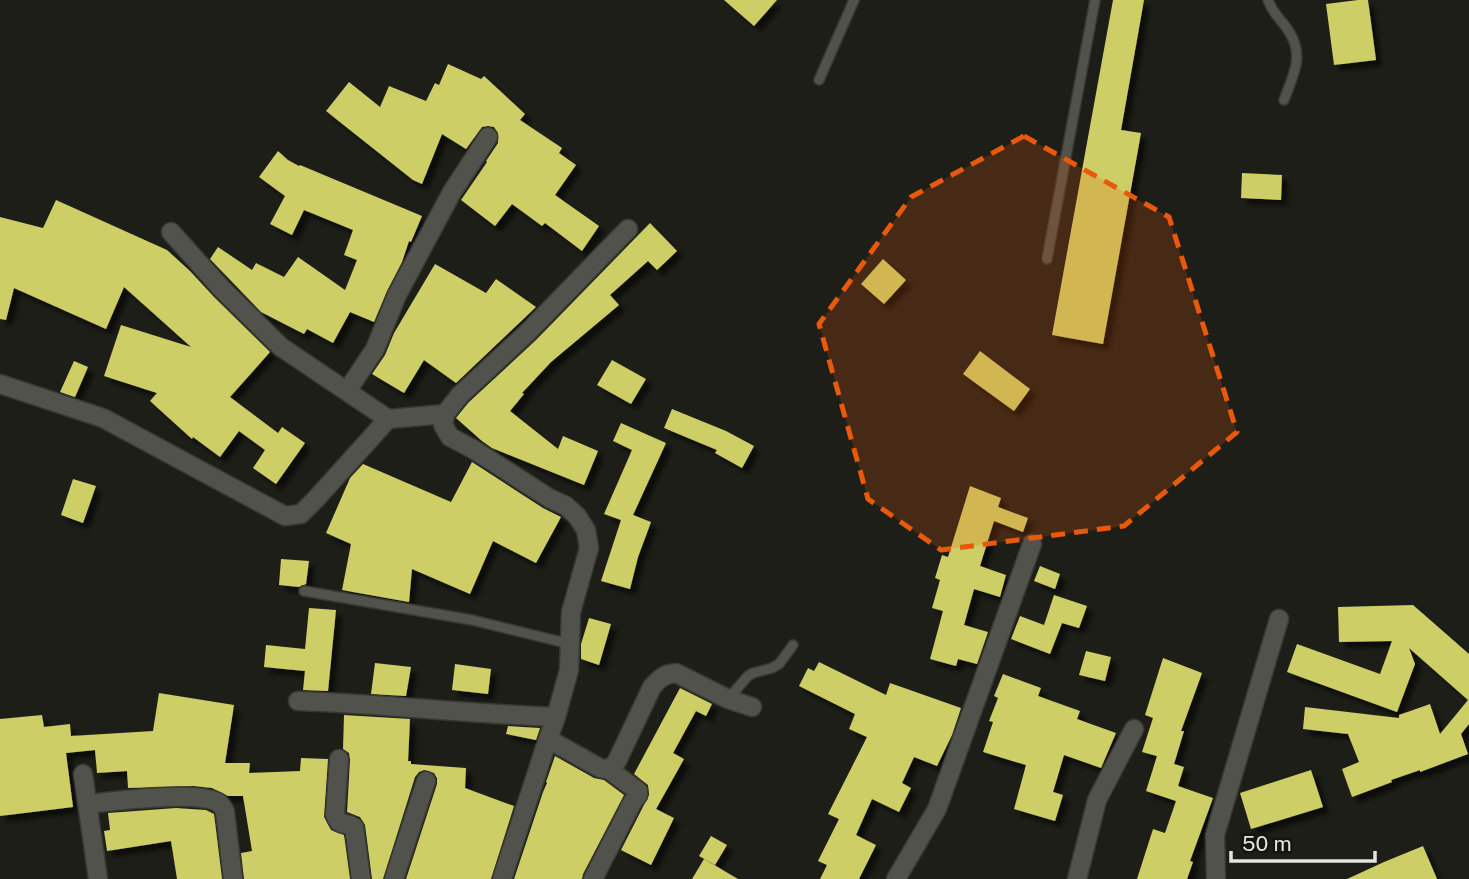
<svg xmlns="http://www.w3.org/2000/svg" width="1469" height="879" viewBox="0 0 1469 879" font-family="'Public Sans',sans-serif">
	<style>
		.building { fill: #cdce65; filter: url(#shadow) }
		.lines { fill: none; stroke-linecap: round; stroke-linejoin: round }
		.service-casing { stroke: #383834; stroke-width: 12 }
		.minor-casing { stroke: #383834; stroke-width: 21 }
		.service { stroke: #51524b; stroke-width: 9 }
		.minor { stroke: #51524b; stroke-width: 18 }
		.marked { fill: #e8590c; fill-opacity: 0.2; stroke: #e8590c; stroke-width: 5; stroke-dasharray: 14 9; stroke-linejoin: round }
	</style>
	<defs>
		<filter id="shadow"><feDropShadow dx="6" dy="6" stdDeviation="2" flood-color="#0009"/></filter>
	</defs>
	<rect width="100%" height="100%" fill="#1e1e18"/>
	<path class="building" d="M724,0H777L754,26Z
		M1113,0H1144L1121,130L1141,133L1103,344L1052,335Z
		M1358,0H1368L1376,60L1334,65L1326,4Z
		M448,64L481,79L484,76L525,114L520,120L562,148L559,153L576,165L555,195L599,226L582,251L545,223L542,226L512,204L495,226L461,200L487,162L486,161L498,143V133L494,127L488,126L482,127L466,149L442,134L422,184L413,180L326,111L349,82L380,107L389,86L426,101L435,83L439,85Z
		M278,151L288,160L299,166L300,165L422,216L411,242L409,241L402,262L387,291L374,322L350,312L333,343L307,329L304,334L261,312L210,259L218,247L252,270L256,263L284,277L298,257L345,290L357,260L344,255L353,230L304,210L292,235L270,224L285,196L259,177Z
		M1242,173L1282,175L1281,200L1241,198Z
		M56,200L167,250L190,271L214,297L270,352L230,397L278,433L282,427L305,443L276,484L253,468L265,450L239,431L220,457L193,437L192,439L150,401L157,393L104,376L121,325L191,347L124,287L106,329L14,288L6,320L0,319V217L43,228Z
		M650,223L677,251L657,270L648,261L610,295L619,305L551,362L522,393L524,394L510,411L558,449L563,436L598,451L584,485L492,448L482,441L456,418L468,403L536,340Z
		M883,259L906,280L884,304L861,284Z
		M435,264L486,293L496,279L536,307L456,383L424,360L404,393L372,374L385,355L394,333Z
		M980,351L1030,389L1014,411L963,374Z
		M612,360L646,379L631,404L597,385Z
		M74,361L88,367L75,397L60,392Z
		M672,409L726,431L754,446L742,468L715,453L717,450L664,428Z
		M621,423L666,443L633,515L651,522L638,557L630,589L601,581L621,520L604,514L632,450L613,441Z
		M472,462L543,508L561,517L536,563L493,541L470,594L412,569L409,602L342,590L351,544L326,533L350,478L363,464L451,502Z
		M73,479L96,486L83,523L61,515Z
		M970,486L1001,498L998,507L1028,518L1023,532L994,521L980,566L1006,575L1000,597L974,589L964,625L988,632L977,664L958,659L956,666L930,659L943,611L932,608L940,580L935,578L942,555L948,557Z
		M281,559L309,561L306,584L299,587L279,585Z
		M1040,566L1060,574L1055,589L1034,581Z
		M1054,595L1087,606L1079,628L1062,623L1050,654L1011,639L1020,616L1044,625Z
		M1413,605L1469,654V724L1461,734L1468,754L1420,772V770L1391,780L1392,782L1352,797L1342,769L1359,762L1348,734L1303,729L1305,707L1399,718V715L1430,704L1440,734L1468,700L1409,648L1415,664L1397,712L1287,672L1297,644L1380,674L1392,641L1339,642L1338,607Z
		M309,608L336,610L328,691L303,690L305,671L264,667L266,645L305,649Z
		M589,618L611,624L599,665L581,659V644Z
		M1086,651L1111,657L1105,681L1079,675Z
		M1163,658L1202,673L1181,731H1184L1174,764L1184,767L1178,786L1213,798L1190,861L1193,862L1187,879H1137L1153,829L1165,833L1176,801L1146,791L1157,756L1142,752L1153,718L1145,715Z
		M819,662L886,695L890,683L961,708L952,735L937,766L914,757L902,783L911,788L899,812L872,799L856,835L876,845L859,879H820L827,865L818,861L839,819L828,814L867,737L849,729L855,714L799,686L808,668L814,671Z
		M375,663L411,667L406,696L371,694Z
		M455,664L491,669L488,694L452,690Z
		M1003,674L1041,688L1038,696L1080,711L1077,719L1116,733L1101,768L1064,755L1053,792L1063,795L1055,821L1014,809L1026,765L983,752L993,722L989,721L998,698L994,696Z
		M680,688L712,704L706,716L696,711L673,753L684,759L656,809L674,818L651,865L621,850L649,795L648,785L634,774Z
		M159,693L234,705L225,763H250L249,773L300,771L301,758L328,759L324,817L331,830L344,835L350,879H244L241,853L252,851L243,796H228L212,788L194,786L128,788L127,771L97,773L95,750L66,753L73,807L0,816V719L42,715L44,727L70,724L71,736L153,731Z
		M344,715L410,719L408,761H411V764L466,768L465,788L514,806L491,879H406L437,784V778L434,773L424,770L419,772L415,777L383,879H372L365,825L360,817L347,812L350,760L349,753L343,749Z
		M508,726L523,727L540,728L536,740L506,734Z
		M555,756L594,778L604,780L624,795L583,874L582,879H514L543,792L547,783L546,782Z
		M1311,770L1323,807L1251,829L1240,793Z
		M176,808L206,810L214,814L222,879H177L171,841L107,851L104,831L110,830L108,813Z
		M711,836L727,845L715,865L699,856Z
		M1423,846L1437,879H1347L1384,862Z
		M704,859L738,879H692Z"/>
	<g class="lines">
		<g class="service-casing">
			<path id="service" d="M1268,0C1273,14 1278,16 1286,27C1306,54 1294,73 1284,100
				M819,80L854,0
				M1047,259L1095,0
				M304,591L472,620L570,644
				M728,699L748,676L753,673L772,668L779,664L793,645"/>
		</g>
		<g class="minor-casing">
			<path id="minor" d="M171,232L222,289L281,347L388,419
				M0,384L103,418L285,516L301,514L315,500L388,419L445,414
				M347,391L375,349L397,295L452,192L488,137
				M298,701C384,704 470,714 556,717
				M548,739L600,768C609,770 612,768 617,761L652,687C660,678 664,674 676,673L728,699L752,707
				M339,759L335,814C339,828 344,821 354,827L361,879
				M83,774L98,879
				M88,804C114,801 199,790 219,803C221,805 224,809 225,812L233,879
				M394,879L426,781
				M502,879L548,739L556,717L569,670L571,612L589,548L586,530L577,516L566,506L549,498L473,449L450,437L443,425L445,414L460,395L528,332L628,229
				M593,879L633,801L638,795V791L608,769
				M896,879L937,809L1032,544
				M1077,879L1097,800L1134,729
				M1216,879L1215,835L1279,619"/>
		</g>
		<use href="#service" class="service"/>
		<use href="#minor" class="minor"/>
	</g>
	<path class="marked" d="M1024,136L1169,217L1237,432L1124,526L941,550L868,499L819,324L911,197Z"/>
	<path d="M1231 851v10h144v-10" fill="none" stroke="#e4e4e0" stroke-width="3.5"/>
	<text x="1242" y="851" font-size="21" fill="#e4e4e0" stroke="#151510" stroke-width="5" paint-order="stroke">50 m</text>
</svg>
